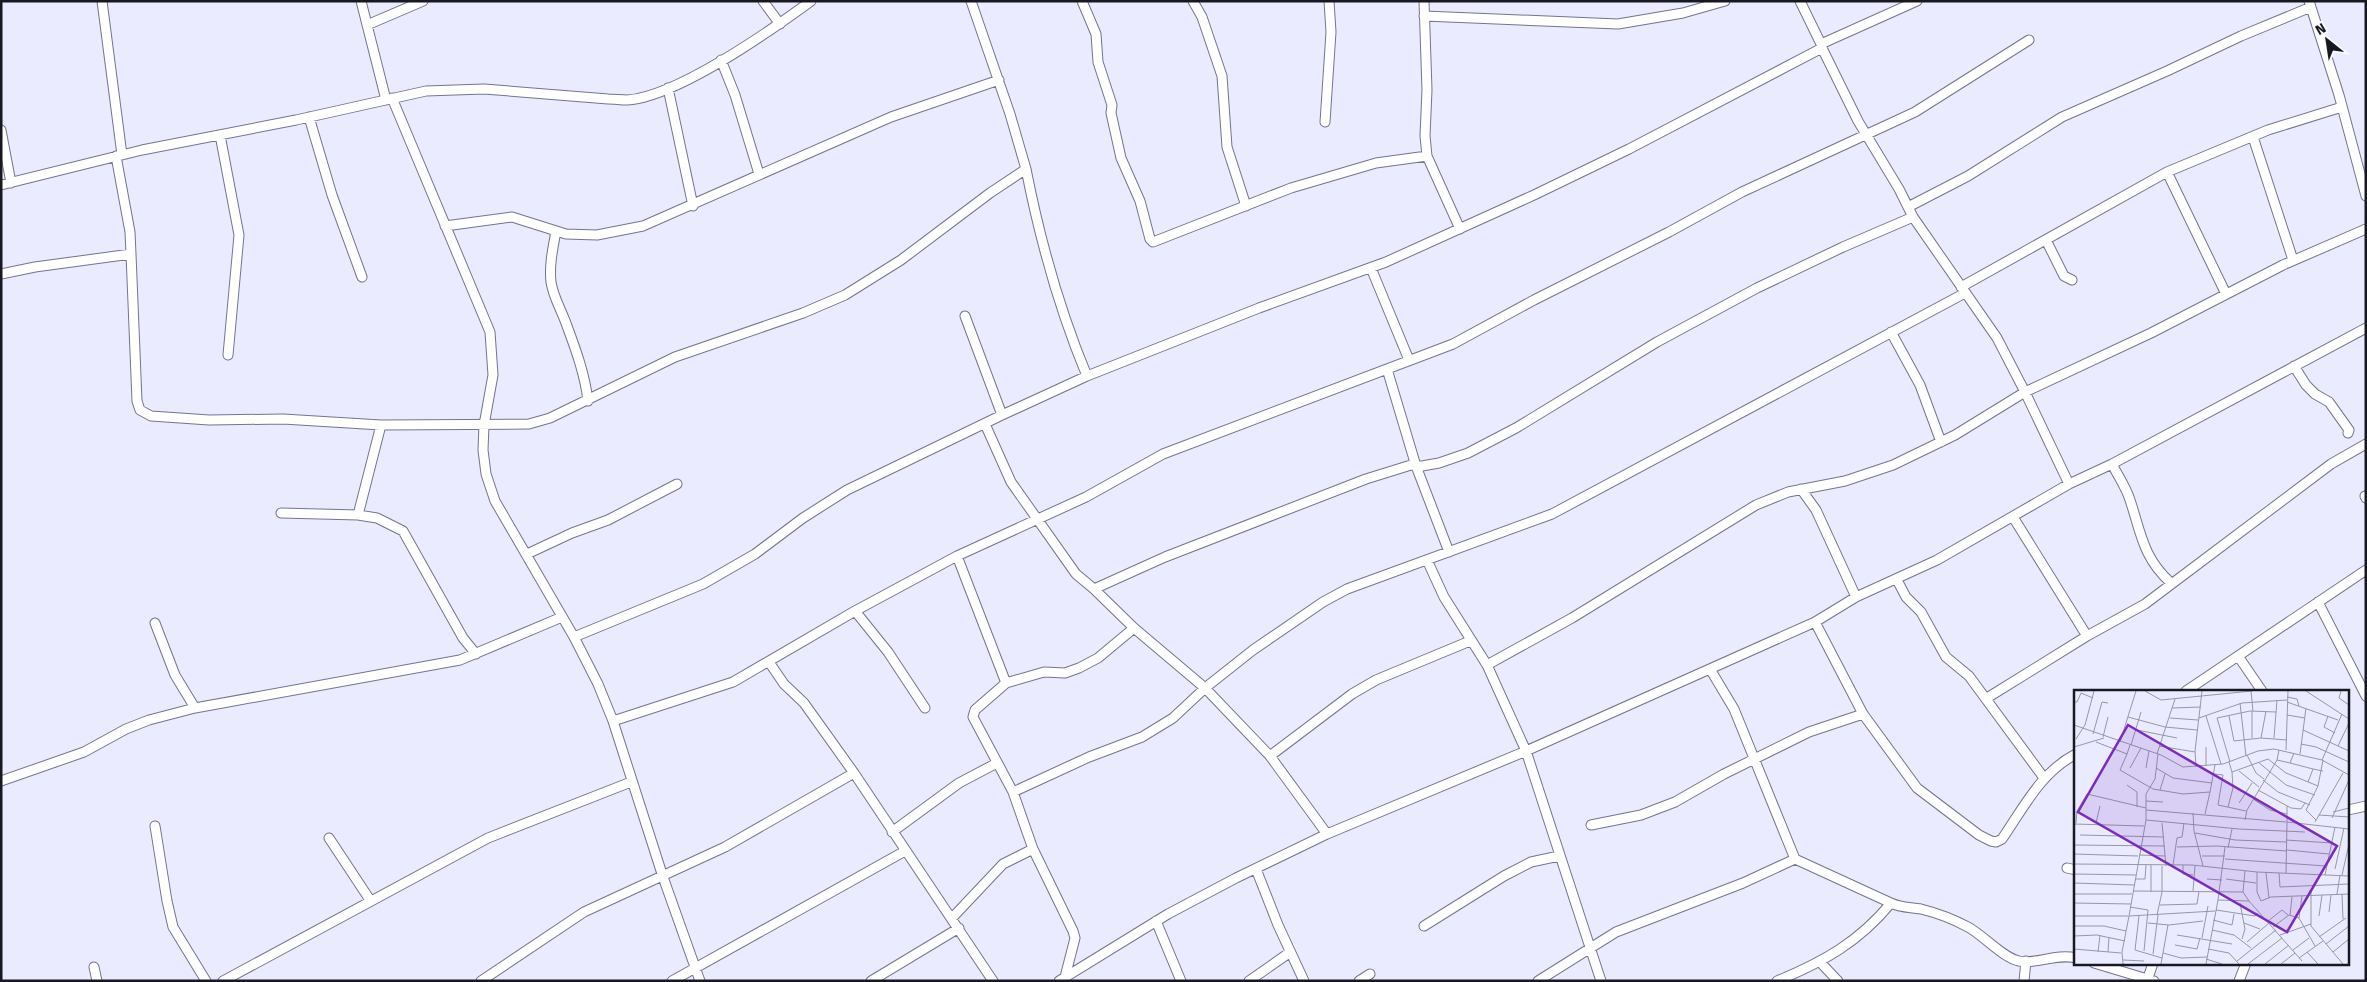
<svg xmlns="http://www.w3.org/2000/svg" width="2367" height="982" viewBox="0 0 2367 982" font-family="'Fira Sans',sans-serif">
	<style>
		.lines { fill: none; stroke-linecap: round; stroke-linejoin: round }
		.minor-casing { stroke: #747491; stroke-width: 11 }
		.minor { stroke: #fff; stroke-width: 9 }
		.inset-road { fill: none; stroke: #9697a6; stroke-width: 1 }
		.view { fill: #7b2cbf; fill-opacity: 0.15; stroke: #7b2cbf; stroke-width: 2.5 }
		.inset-edge { fill: none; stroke: #181823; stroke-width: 2.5 }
	</style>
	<rect width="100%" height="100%" fill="#eaebfe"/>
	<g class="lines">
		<g class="minor-casing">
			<path id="minor" d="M102,1L122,155
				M361,1L386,100
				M763,1L780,24
				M1082,1L1096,34L1098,62L1112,105L1111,113L1121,158L1140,201L1150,239L1153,242L1291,188L1376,163L1427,156
				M1193,1L1202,17L1222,76L1227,147L1246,206
				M1424,1L1427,90L1425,136L1427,156L1460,229
				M1800,1L1821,44
				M1917,1L1821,44L1822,48L1858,121L1899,189L1913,217L1997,338L2025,392L2069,484
				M2309,1L2339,95L2366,196
				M1424,16L1618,24L1683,13L1725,1
				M367,25L423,1
				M721,60L735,95L759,174
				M668,88L693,206
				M392,98L490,332L493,375L484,425L483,450L486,474L495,501L574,637L598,684L613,721L663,877L700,981
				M309,117L332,195L362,277
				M1325,122L1331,32L1329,1
				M1,130L11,183
				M220,135L239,235L228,355
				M2253,137L2293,260
				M1026,169C1040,240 1059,309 1087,376
				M2167,172L2226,294
				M1,185L142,150L296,120L426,91L484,89L608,99C614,99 621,100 627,100C676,97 770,31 811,1
				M1908,207L1968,176L2062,117L2167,71L2241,36L2311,7
				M445,226L512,217L566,234L597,235L643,226L891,117L999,80
				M556,231C553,248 549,265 551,282C553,297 562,311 567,326C576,350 585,375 588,401
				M2046,240L2064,276L2072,280
				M131,254L137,401L140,410L151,416L209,420L283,419L381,425L529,424L550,418L675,357L803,313L845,295L901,260L990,193L1026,169L1010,114L971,1
				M1371,268L1409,360
				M1,274L35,267L131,254L130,232L116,156
				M1961,287L2167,172L2268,130L2342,107
				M965,316L1002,415
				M1891,332L1920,385L1941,442
				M2294,366L2306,385L2315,394L2329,402L2349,430L2348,433
				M1387,369L1416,466L1449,552
				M985,424L1011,482L1076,574L1094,589L1134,628L1205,688L1270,756L1327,834
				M2112,464C2118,476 2126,487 2130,500C2141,533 2143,558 2171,583
				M1801,489L1816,510L1856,597
				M2365,496L2366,498
				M281,513L358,515L377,518L403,531L463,638L476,654
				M358,515L381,425
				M2013,517L2087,636L2145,604L2331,464L2366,444
				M527,554L572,533L608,520L677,484
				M957,556L1006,683L975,710L973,717L1013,792L1033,849L1073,931L1075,938L1065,977
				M1427,560L1444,597L1487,665L1526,751L1601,981
				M1897,580L1906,597L1921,612L1946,657L1969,676L2044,778
				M1094,589L1165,557L1366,479L1411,465L1422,466L1439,463L1468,453L1516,428L1657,342L1757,288L1843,247L1913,217
				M2318,602L2366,696
				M855,611L888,652L925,708
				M1815,622L1863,714L1917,788L1979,835L1991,841L1996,842L2002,839C2024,807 2041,772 2076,754
				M155,623L175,675L195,708
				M574,637L703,584L755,554L803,518L847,490L1002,415L1087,376L1259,308L1386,262L1534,195L1629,149L1822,48
				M2238,656L2262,691
				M769,662L784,684L804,703L854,773L993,981
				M1487,665L1572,618L1756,505L1788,492L1845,481L1893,465L1955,435L2025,392L2151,333L2283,265L2366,229
				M1710,669L1734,709L1795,859L1891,903
				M1006,683L1044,672L1065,673L1079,668L1098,658L1134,628
				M2186,691L2366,570
				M1987,698L2087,636
				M613,721L733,682L855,611L957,556L1086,497L1163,454L1453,344L1534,300L1669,232L1742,192L1915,112L2029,40
				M1270,756L1352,694L1376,680L1470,641
				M1,781L84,752L126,729L149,720L195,708L460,660L562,617
				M1013,792L1089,757L1142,737L1173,718L1205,688L1253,650L1323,602L1347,589L1552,514L1965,293
				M2348,810L2366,806
				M1591,825L1641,815L1675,802L1724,774L1809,732L1863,714
				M155,826L167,901L173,927L206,981
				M892,832L959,783L997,763
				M329,838L370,900
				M2067,868L2076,870
				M1256,869L1278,925L1304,981
				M952,918L1003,864L1033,849
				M1156,921L1181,981
				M1424,926L1504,876L1531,862L1559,856
				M1820,962L1838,981
				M2094,963L2154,981
				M94,967L97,981
				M2148,978L2153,963
				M223,981L488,838L631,782
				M481,981L584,912L725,847L854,773
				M672,981L905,851
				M871,981L959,928
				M1059,981L1168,914L1236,878L1327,834L1526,751L1815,622L1856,597L1937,560L2069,484L2112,464L2366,328
				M1249,981L1289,953
				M1359,981L1370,974
				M1538,981L1616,932L1743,883L1795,859
				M1777,981C1823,962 1859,942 1891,903C1901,908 1910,907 1921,909C1937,913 1953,919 1968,927C1983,935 2003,958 2019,961C2036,965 2056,953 2076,958
				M2024,981L2026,961
				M2239,981L2246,963"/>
		</g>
		<use href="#minor" class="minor"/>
	</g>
	<g transform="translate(2074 690)">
		<rect width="275" height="275" fill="#eaebfe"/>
		<path class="inset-road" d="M71,1L87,10L178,1M177,1L179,21M232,1L275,29M267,1L265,8L275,15M213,7L223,9L225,16M0,12H3L7,3L19,8M213,12L264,30M166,13L172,66M98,18L127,17M178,21V48M213,25L231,28M132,26L147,74M155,26L160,51L187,48L213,50M254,26L250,37L261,43M54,27L91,37L123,40M96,28L124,30M125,28L168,13L213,10M0,35L87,65L109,77L149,74L184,61L200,59L248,70L275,85M63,40L103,48M229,40L275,61M19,44L28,12L34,13M29,47L34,27M187,48L192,21M200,48L203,10M2,49L11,35L20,1M22,52L53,64L56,55M46,52L62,1M227,54L242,57L275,72M57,55L67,22M85,56L121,62M264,56L275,33M0,57L30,48M132,57V76M212,60L214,1M53,64L46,80L79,99L109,104L136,102L141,75M83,64L101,9M226,64L232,18M173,65L182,83L190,89M203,70L216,73L220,63M248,70L268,24M155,72L158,82L194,69L212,83L244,96M156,72L143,28L176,21L202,22M184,72L212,95L241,105M216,73L239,79M122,77L121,61L128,1M56,78L67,58M72,78L75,61M82,78L99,88L138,93M165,81L185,97M140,84L149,85L144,115L172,121M189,90L204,102L236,115M234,92L239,79L249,81M53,95L63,102V117M86,100L91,84M184,100L217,118L227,119L231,113M179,109L196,120L213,124M72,111L89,112M165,113L178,93M154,117L159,98L158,82M72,120L212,132M259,122L275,118M119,123L120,141L129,176M131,124L136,102M245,125L275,127M258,128L275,90M72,130L165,139L231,142M171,130L173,120L203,70L205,60M242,130L232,120L244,96L249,70M213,132V116M241,132L269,83M2,133L3,121L13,104L72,118M22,133L26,116M88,133L92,176M0,134L70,136M121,143L161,150L212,152M6,145L90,147M212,150L258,153M0,155L91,156M103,157L143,156L213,161M154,158L158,139M213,160L255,164M0,164L64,166M65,165L91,166M128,166H151M151,169L252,176M0,174L118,175L183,182L275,186M99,175L103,148L108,147L110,133M109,175V184L119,185M261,179L270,138M171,181L169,202L175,211M183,182V202L187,211L197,207L275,204M192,183L195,208M205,183L206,197L275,194M212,183L213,132L275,139M0,184L62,185M251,185L261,137M268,185L275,154M61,189H71L72,175M133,189L148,190M152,189L182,193M0,193L60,195M237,199V236L269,274M59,201L169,202M119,201L121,176M77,202V175M0,204H58M263,204L266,185M268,204L269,229M144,210L151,157M0,213L57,214M166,213L171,239L168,249M86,215L123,214L125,201M56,217L74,220L70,261M142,220L181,226L184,223M255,222L257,205M83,225L88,202V176M216,225L218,207M0,226H54M55,226L72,130V104L81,89L84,64M65,226L61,260L88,268M245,226L248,205M225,228L228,206M139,230L158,235L160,224M194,231L208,220L214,225M74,233L95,235L129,231M170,233L186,239M0,236H30L52,241M199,237L215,225L225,228L241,256M138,240L160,245L177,258M103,245L158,254M206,245L237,234M0,246L23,245L51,251M245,247L272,228M128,248L134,216M173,252L195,233M252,254L275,236M101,255L123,259L126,248M0,259L47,263M134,259L155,263L165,274M219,260L235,248M24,262L26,245M34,262L35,247M233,262L244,274M259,262L275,249M89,263L107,268L133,267M79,264L84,225M225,268L249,251M132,269L148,274M49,270L70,271M163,271L202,240M49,274L48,262L55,226L141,221M87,274L94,235M132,274L144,210L175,211L228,271M174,274L208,248M191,274L215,255M207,274L221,263"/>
		<path class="view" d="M54,35L263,156L213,242L4,122Z"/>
		<rect width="275" height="275" class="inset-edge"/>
	</g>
	<rect width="2367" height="982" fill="none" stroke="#181823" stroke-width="5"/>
	<g transform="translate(2327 40) rotate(330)" stroke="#fafafa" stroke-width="4" paint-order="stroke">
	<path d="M0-4L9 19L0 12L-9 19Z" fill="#181823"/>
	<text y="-8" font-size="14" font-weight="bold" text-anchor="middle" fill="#181823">N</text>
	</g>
</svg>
